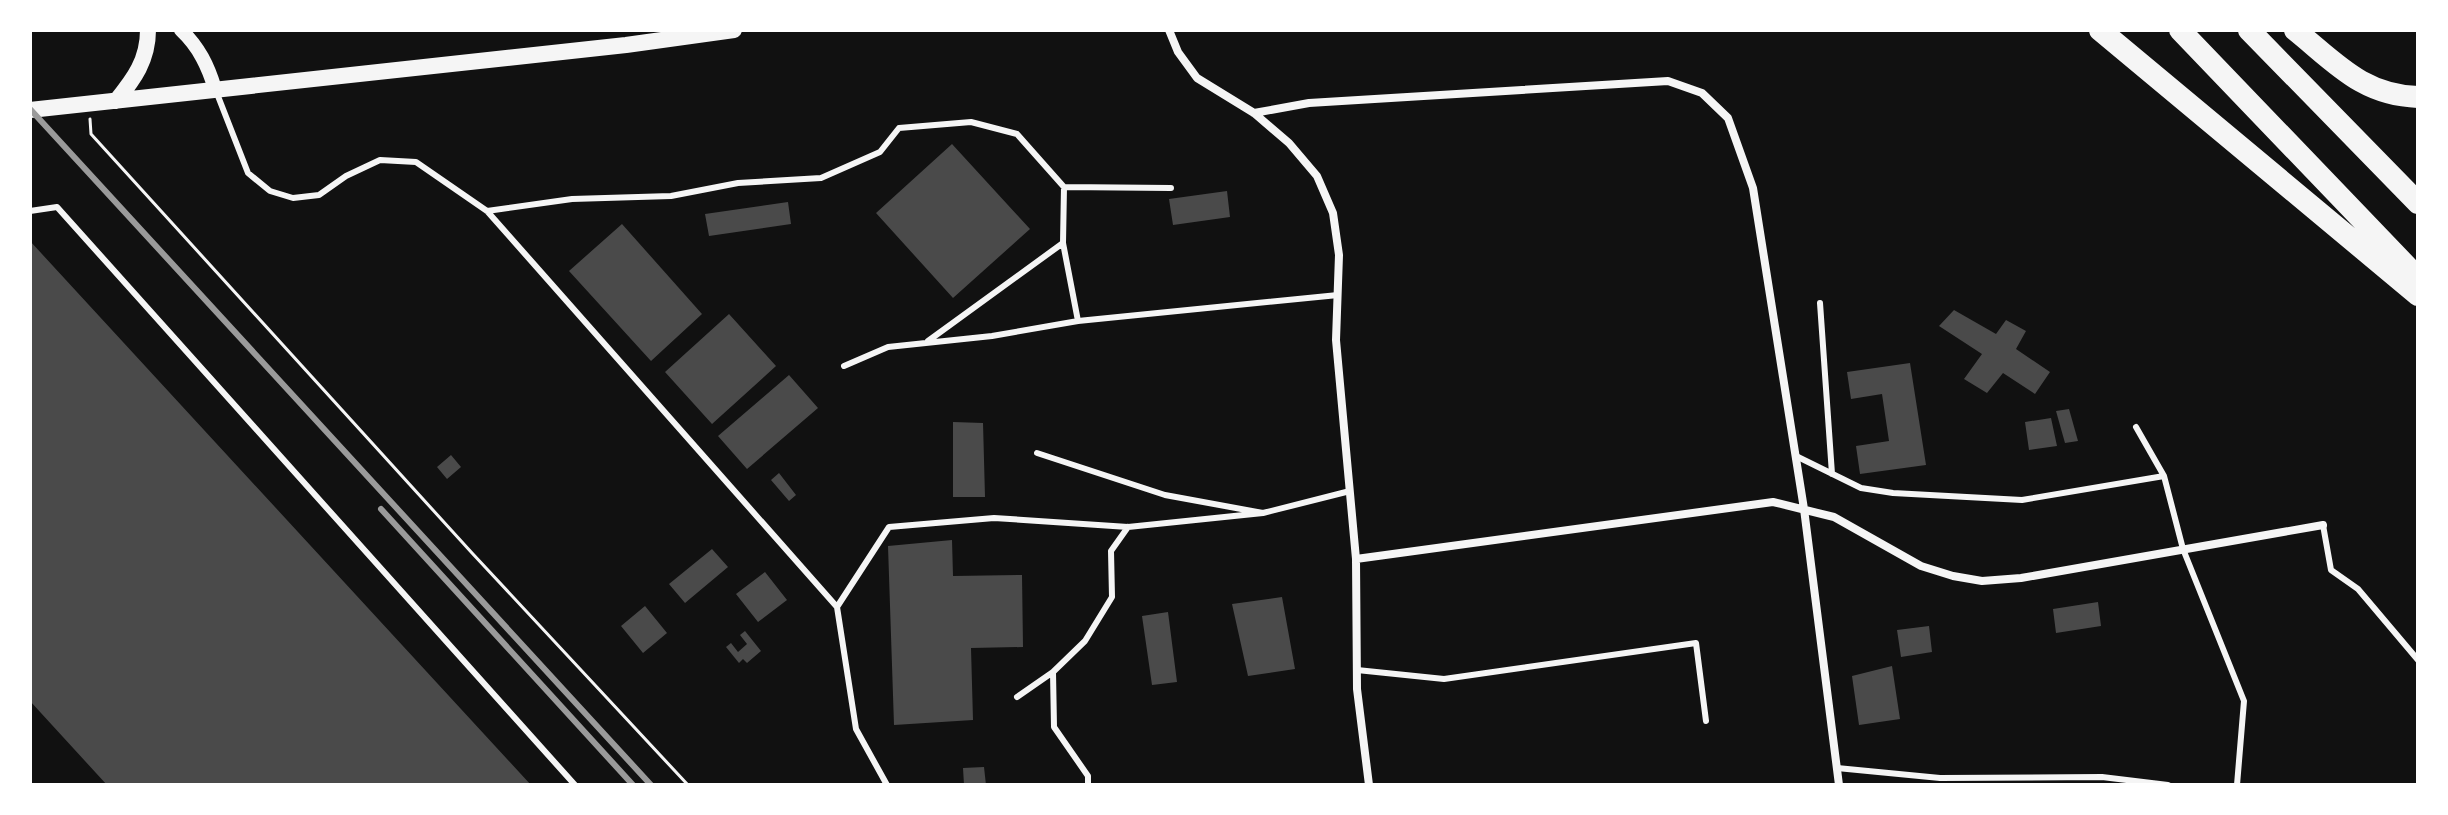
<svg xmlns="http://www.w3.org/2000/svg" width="2448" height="815" viewBox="0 0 2448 815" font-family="Ubuntu,sans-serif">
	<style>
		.building { fill: #4a4a4a }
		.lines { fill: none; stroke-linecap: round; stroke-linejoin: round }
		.path { stroke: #f5f5f5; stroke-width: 3 }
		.service { stroke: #f5f5f5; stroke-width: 6 }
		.minor { stroke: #f5f5f5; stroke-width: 8 }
		.tertiary { stroke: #f5f5f5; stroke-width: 14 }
		.secondary { stroke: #f5f5f5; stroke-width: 16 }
		.motorway { stroke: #f5f5f5; stroke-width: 22 }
		.rail { stroke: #9a9a9a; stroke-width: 6 }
	</style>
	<rect width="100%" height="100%" fill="#111"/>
	<path class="building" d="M952,144L1030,229L953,298L876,213Z
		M1227,191L1230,217L1173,225L1169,199Z
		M788,202L791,224L709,236L705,214Z
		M622,224L702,314L651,361L569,271Z
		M30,241L531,785H107L30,701Z
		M1954,310L1996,334L2006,320L2026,331L2016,349L2050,372L2035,394L2003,373L1987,393L1964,379L1982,354L1939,326Z
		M729,314L776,366L712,424L665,372Z
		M1910,363L1926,465L1860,474L1856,446L1889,441L1882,394L1851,399L1847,372Z
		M789,375L818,408L747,469L718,436Z
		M2069,409L2078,441L2065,443L2056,411Z
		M2051,418L2057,446L2029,450L2025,422Z
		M953,422L983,423L985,497H953Z
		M451,455L461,467L447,479L437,467Z
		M779,473L796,495L789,501L771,480Z
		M952,540L953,576L1022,575L1023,647L971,648L973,720L894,725L888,546Z
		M712,549L728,567L685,603L669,584Z
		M765,572L787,600L758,622L736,594Z
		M1282,597L1295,669L1248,676L1232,604Z
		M2098,602L2101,626L2056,633L2053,609Z
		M645,606L667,633L643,653L621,626Z
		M1168,612L1177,682L1152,685L1142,616Z
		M1929,626L1932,652L1901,657L1897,630Z
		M745,631L761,651L747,663L743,659L739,663L726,647L731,643L738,652L747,644L740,635Z
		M1892,666L1900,719L1859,725L1852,676Z
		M984,767L986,785H964L963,768Z"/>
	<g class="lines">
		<path class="path" d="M90,119L91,134L472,553L688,785"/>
		<path class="service" d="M216,91L248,173L270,191L293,198L319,195L346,176L380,160L416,162L487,211L837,607L856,729L887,785
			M1064,187L1063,243L1078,321L1338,295
			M30,211L57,207L575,785
			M487,211L572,199L671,196L738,183L821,178L880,152L899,128L971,122L1017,134L1064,187L1171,188
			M1820,303L1832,474
			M928,341L1063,243
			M844,366L888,347L992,336L1078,321
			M2136,427L2164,476L2183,549L2244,701L2237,785
			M1037,453L1165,495L1263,513L1350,491
			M1796,456L1861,488L1893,493L2022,500L2164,476
			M2323,525L2331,570L2358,589L2418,660
			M837,607L889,527L994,518L1128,527L1263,513
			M1357,670L1444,679L1696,643L1706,721
			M1053,672L1054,727L1088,776V785
			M1017,697L1053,672L1085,641L1112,597L1111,551L1128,527
			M1837,768L1940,778L2102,777L2168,785"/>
		<path class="minor" d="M1169,30L1178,52L1197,78L1254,113L1289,143L1317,176L1333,213L1339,255L1336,340L1356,559L1357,689L1369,785
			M1254,113L1309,103L1668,81L1702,93L1728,118L1753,188L1804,509L1839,785
			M1356,559L1773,502L1834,517L1921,566L1953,576L1982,581L2021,578L2323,525"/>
		<path class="tertiary" d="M181,30C199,47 208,66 215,89"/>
		<path class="secondary" d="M116,101C134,79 148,60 148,30
			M30,110L626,45L734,30"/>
		<path class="motorway" d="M2100,30L2418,295
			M2180,30L2418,278
			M2249,30L2418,203
			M2295,30C2336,63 2362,95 2418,97"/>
		<path class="rail" d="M30,109L651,785
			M381,509L633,785"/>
	</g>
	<rect width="2448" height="815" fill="none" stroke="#ffffff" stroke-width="64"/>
</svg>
